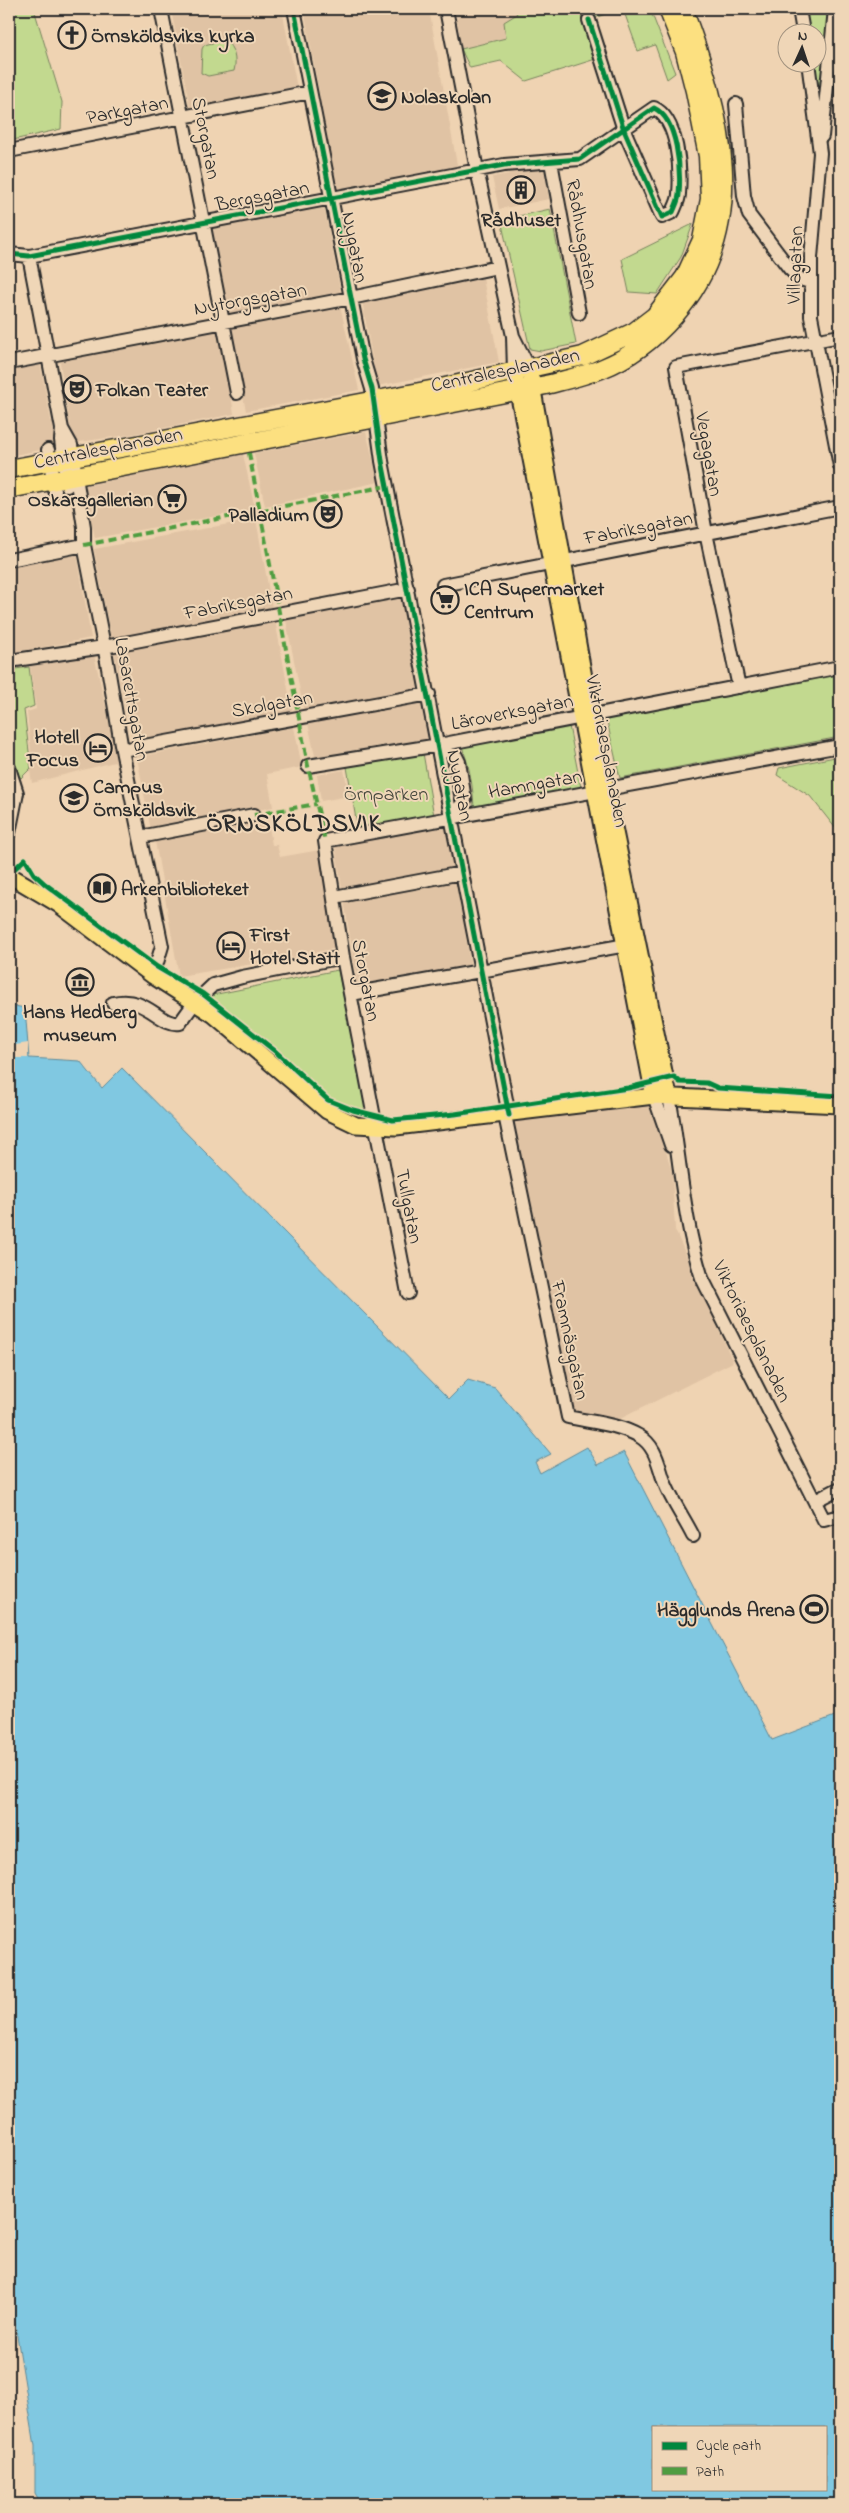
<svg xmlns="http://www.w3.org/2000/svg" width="849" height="2513" viewBox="0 0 849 2513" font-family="'Indie Flower',sans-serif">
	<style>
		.built { fill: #e0c3a4 }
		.green { fill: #c2d98f; stroke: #76825d }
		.water { fill: #80c8e1; stroke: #5e8998; fill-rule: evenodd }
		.pier { fill: #efd3b2 }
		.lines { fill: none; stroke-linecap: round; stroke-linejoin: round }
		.minor-casing { stroke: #2b2b2b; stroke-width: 16 }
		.major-casing { stroke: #2b2b2b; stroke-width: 19 }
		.highway-casing { stroke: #2b2b2b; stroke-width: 21 }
		.minor { stroke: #efd6b7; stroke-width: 12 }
		.major { stroke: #fce080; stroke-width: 15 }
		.highway { stroke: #fce080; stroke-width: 18 }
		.quiet { stroke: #4f9d41; stroke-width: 4; stroke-dasharray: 8 4; stroke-linecap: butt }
		.cycleway-casing { stroke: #efd6b7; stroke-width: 8 }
		.cycleway { stroke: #00873e; stroke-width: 5 }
		.labels { text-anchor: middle; stroke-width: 4; stroke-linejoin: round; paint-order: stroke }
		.poi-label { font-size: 20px; font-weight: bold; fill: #2b2b2b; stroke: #efd6b7; text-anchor: start }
		.street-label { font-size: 20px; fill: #2b2b2b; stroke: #efd6b7 }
		.park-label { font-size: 20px; fill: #42453a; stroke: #efd6b7 }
		.district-label { font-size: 25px; font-weight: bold; letter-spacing: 1px; fill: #2b2b2b; stroke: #efd6b7 }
	</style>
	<rect width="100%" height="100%" fill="#efd3b2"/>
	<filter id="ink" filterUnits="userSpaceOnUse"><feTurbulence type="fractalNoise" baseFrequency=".02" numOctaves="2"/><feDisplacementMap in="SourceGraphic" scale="10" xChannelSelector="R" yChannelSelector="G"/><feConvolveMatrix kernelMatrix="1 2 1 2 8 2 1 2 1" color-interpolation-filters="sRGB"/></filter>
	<g filter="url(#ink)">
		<path class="built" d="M171,9H282L297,88L190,108Z
			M304,9H429L458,170L337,192Z
			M456,9H514L517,14L506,38L461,49Z
			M544,167L549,199L499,209L492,177Z
			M323,201L341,294L226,318L208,222Z
			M483,278L499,362L377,386L362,300Z
			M340,305L359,390L246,411L228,323Z
			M220,324L234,414L134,434L73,443L60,363L62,359Z
			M40,363L56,447L9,456V368Z
			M366,432L379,482L265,506L254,453Z
			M243,454L255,509L95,538L84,486Z
			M256,519L273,613L112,643L94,549Z
			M77,554L91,638L9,654V568Z
			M400,594L418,690L304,711L285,615Z
			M275,620L293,715L133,746L114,651Z
			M94,655L118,761L32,783L28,758L31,752L27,712L36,709L30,666Z
			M420,700L428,741L316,761L307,718Z
			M294,727L302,767L267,774L273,807L151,831L137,757Z
			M344,770L349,796L321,801L317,775Z
			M268,820L272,845H277L280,857L320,850L337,948L277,960L179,976L155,841Z
			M447,825L471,968L358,986L335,845Z
			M652,1104L672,1172L675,1230L733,1362L612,1423L571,1415L514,1121Z"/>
		<path class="green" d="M9,9H34L62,102L61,129L9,141Z
			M514,9H619L589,20L602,57L526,81L501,61L470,68L461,49L506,38L504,22L517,14Z
			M623,9H650L675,73L667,79L655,45L638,51Z
			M804,9H828L821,113L812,63L816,62V32H808Z
			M225,40C234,48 237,59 234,71L208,76L201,73L202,49L204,45Z
			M550,209L576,344L541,351L530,349L501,220Z
			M693,224L681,257L657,294L629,292L622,259Z
			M29,667L34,706L24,710L31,768L21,778L9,762V670Z
			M840,671V737L620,778L606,717Z
			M569,726L581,788L474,808C473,787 470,767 462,747Z
			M423,753L434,816L358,831L347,767Z
			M840,756V834L810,796L777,775L779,768Z
			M338,970L366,1108L361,1119L343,1116L314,1096L275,1056L207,996Z"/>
		<path class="water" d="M9,1005L25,1008L29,1058L80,1061L102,1088L122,1068L449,1399L468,1380L495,1388L551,1454L535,1462L540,1473L587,1447L598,1465L624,1452L772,1740L840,1714V2504H41L35,2493V2446L13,2311L9,2261ZM653,2427H825V2489H653Z"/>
		<path class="pier" d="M28,1043V1058H9V1046Z"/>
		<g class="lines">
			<g class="minor-casing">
				<path id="minor" d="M161,9L237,393
					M294,9L363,359L372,389L382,461L509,1115
					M446,9L477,170L513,336L529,368
					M799,9L803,32
					M808,62L820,153L811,258V316L840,466
					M736,104L744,196L749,215L789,268L800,279L810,282
					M822,136L835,9
					M9,151L310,92
					M551,162L579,313
					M9,254L29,256L504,165L580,159L654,108C678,119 681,170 679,194C679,200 675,207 673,212L662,217L624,130L589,20
					M29,256L62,429L61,440L67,486
					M513,336L514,371
					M9,363L351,298L498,267
					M62,429L71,445L84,527V545L106,656L122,750L162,946L153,976
					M48,450L55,491
					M9,560L84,545
					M443,585L840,507
					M9,661L104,647L408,589
					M739,687L706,533L676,367L840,336
					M439,745L456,756L459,762L465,800L452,817
					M122,750L429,694
					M308,766L439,745L840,667
					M9,768L17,793L9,833
					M140,837L254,815
					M334,897L462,873
					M351,994L632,944
					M113,1003C147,995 159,1026 180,1023L195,1002L213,985L242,977L343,957
					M654,1096L671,1145
					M669,1096C680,1156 683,1220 702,1278L824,1520L840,1516
					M505,1115L568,1417C590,1422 619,1424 639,1436C656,1446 658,1464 664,1481C671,1500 684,1518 693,1536
					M408,1293L343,957L325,841L840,746
					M815,1501L840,1488"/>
			</g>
			<g class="major-casing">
				<path id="major" d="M529,368L588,700L669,1096
					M514,371L654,1096
					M9,875L58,904L153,976L214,1015L327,1111L356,1125L396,1127L654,1096L840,1105"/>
			</g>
			<g class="highway-casing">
				<path id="highway" d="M9,469L441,388L583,356L634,332L655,316L685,277L702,240L710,199L708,156L695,91L685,52L668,9
					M9,489L546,385C565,380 583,376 601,369C629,358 654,339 674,316C754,226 721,111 683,9"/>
			</g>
			<use href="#minor" class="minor"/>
			<use href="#major" class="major"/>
			<use href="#highway" class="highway"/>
			<path class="quiet" d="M249,453L308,766L325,841
				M84,545L387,486
				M254,815L316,804"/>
			<g class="cycleway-casing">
				<path id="cycleway" d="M294,9L363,359L372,389L382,461L509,1115
					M9,254L29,256L504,165L580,159L654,108C678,119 681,170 679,194C679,200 675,207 673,212L662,217L624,130L589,20
					M9,874L25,859L34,874L45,884L157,967L203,994L275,1051L328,1100L353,1110L393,1120L455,1114L628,1088L674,1077L680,1082L707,1083L718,1088L840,1096"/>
			</g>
			<use href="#cycleway" class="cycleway"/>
		</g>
	</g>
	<defs>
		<g id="church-ring" transform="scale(1.4375)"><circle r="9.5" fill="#efd6b7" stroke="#2b2b2b" stroke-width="1.5"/><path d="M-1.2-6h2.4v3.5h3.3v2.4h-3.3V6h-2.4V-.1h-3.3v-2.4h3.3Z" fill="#2b2b2b"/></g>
		<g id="school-ring" transform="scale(1.4375)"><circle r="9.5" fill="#efd6b7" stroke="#2b2b2b" stroke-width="1.5"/><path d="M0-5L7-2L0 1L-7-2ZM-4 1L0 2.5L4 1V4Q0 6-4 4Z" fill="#2b2b2b"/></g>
		<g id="building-ring" transform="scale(1.4375)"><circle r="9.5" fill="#efd6b7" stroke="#2b2b2b" stroke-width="1.5"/><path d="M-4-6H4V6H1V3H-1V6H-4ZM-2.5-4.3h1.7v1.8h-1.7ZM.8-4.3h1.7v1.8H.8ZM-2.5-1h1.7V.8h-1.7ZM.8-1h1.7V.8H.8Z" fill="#2b2b2b"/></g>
		<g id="theatre-ring" transform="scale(1.4375)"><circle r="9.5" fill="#efd6b7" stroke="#2b2b2b" stroke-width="1.5"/><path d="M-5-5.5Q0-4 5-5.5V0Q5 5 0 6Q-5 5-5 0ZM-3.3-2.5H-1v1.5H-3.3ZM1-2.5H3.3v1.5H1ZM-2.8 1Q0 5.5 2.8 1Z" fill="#2b2b2b"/></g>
		<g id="supermarket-ring" transform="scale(1.4375)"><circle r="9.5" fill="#efd6b7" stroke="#2b2b2b" stroke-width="1.5"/><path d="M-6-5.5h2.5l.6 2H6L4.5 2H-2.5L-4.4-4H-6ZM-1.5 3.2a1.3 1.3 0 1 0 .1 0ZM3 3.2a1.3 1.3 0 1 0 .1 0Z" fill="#2b2b2b"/></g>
		<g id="hotel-ring" transform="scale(1.4375)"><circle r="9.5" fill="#efd6b7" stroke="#2b2b2b" stroke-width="1.5"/><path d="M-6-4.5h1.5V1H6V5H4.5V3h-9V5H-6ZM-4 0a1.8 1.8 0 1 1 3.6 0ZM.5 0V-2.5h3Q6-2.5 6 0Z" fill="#2b2b2b"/></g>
		<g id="university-ring" transform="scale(1.4375)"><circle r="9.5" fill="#efd6b7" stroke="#2b2b2b" stroke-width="1.5"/><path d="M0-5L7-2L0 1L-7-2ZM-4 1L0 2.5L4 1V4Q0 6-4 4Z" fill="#2b2b2b"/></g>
		<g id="library-ring" transform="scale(1.4375)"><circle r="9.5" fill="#efd6b7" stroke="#2b2b2b" stroke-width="1.5"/><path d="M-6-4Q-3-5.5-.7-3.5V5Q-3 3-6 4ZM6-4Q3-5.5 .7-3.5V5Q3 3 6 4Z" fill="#2b2b2b"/></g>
		<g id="museum-ring" transform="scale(1.4375)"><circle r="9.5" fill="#efd6b7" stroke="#2b2b2b" stroke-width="1.5"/><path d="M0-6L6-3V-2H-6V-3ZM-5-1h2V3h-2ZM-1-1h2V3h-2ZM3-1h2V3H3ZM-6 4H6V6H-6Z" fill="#2b2b2b"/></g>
		<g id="stadium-ring" transform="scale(1.4375)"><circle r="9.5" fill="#efd6b7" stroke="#2b2b2b" stroke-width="1.5"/><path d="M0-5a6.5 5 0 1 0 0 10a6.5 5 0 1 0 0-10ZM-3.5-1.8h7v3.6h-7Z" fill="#2b2b2b"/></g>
	</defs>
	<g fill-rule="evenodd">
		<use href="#church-ring" x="72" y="35"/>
		<use href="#school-ring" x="382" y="96"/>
		<use href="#building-ring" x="521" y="190"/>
		<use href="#theatre-ring" x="77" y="389"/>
		<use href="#supermarket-ring" x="172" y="499"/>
		<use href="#theatre-ring" x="328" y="514"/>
		<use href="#supermarket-ring" x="445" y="600"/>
		<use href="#hotel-ring" x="98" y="748"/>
		<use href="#university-ring" x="74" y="798"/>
		<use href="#library-ring" x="102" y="888"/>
		<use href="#hotel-ring" x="231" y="946"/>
		<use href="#museum-ring" x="80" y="982"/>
		<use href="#stadium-ring" x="814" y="1609"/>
	</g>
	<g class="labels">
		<g class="poi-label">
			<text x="91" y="42">Örnsköldsviks kyrka</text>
			<text x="401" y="103">Nolaskolan</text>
			<text x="521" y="226" text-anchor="middle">Rådhuset</text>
			<text x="96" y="396">Folkan Teater</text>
			<text x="153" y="506" text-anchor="end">Oskarsgallerian</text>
			<text x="309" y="521" text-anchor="end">Palladium</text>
			<text x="464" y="595">ICA Supermarket<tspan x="464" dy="23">Centrum</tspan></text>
			<text x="79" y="743" text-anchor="end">Hotell<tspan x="79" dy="23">Focus</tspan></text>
			<text x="93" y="793">Campus<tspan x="93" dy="23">Örnsköldsvik</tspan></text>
			<text x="121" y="895">Arkenbiblioteket</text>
			<text x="250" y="941">First<tspan x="250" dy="23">Hotel Statt</tspan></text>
			<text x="80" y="1018" text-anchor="middle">Hans Hedberg<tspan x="80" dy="23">museum</tspan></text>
			<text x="795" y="1616" text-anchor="end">Hägglunds Arena</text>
		</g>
		<g class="street-label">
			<text transform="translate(127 109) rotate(-11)" y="7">Parkgatan</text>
			<text transform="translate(207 138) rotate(79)" y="7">Storgatan</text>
			<text transform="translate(262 195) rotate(-11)" y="7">Bergsgatan</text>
			<text transform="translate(583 234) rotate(80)" y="7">Rådhusgatan</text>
			<text transform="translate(356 247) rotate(79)" y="7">Nygatan</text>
			<text transform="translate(794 265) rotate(-88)" y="7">Villagatan</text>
			<text transform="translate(250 298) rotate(-10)" y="7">Nytorgsgatan</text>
			<text transform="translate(505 369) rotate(-12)" y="7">Centralesplanaden</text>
			<text transform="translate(108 447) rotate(-11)" y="7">Centralesplanaden</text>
			<text transform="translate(710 454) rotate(80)" y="7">Vegagatan</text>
			<text transform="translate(638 527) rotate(-11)" y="7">Fabriksgatan</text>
			<text transform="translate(238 602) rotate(-11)" y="7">Fabriksgatan</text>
			<text transform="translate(133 699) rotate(80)" y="7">Lasarettsgatan</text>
			<text transform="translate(272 703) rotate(-10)" y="7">Skolgatan</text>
			<text transform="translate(512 711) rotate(-11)" y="7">Läroverksgatan</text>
			<text transform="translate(608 751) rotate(79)" y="7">Viktoriaesplanaden</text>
			<text transform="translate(535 783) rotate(-10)" y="7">Hamngatan</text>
			<text transform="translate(461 785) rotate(79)" y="7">Nygatan</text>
			<text transform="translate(367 980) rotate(79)" y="7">Storgatan</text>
			<text transform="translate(410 1206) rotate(79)" y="7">Tullgatan</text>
			<text transform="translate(753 1331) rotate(64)" y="7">Viktoriaesplanaden</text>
			<text transform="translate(571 1340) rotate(78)" y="7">Framnäsgatan</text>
		</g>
		<g class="park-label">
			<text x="386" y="800">Örnparken</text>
		</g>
		<g class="district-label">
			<text x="294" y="831">ÖRNSKÖLDSVIK</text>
		</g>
	</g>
	<rect width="849" height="2513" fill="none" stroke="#efd6b7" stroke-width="30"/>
	<rect x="15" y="15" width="819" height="2483" fill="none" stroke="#2b2b2b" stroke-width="2" filter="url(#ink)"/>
	<rect x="652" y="2426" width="175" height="65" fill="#efd6b7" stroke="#a1927f"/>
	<rect x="662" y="2442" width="25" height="8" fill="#00873e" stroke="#a1927f"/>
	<text x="696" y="2450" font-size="15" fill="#2b2b2b">Cycle path</text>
	<rect x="662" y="2467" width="25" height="8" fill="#4f9d41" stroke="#a1927f"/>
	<text x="696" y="2476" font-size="15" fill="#2b2b2b">Path</text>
	<g transform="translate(802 48) rotate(3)"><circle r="24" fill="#efd6b7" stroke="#a1927f"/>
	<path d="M0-4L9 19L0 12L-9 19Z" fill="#2b2b2b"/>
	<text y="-8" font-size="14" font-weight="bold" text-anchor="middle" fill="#2b2b2b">N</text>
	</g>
</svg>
